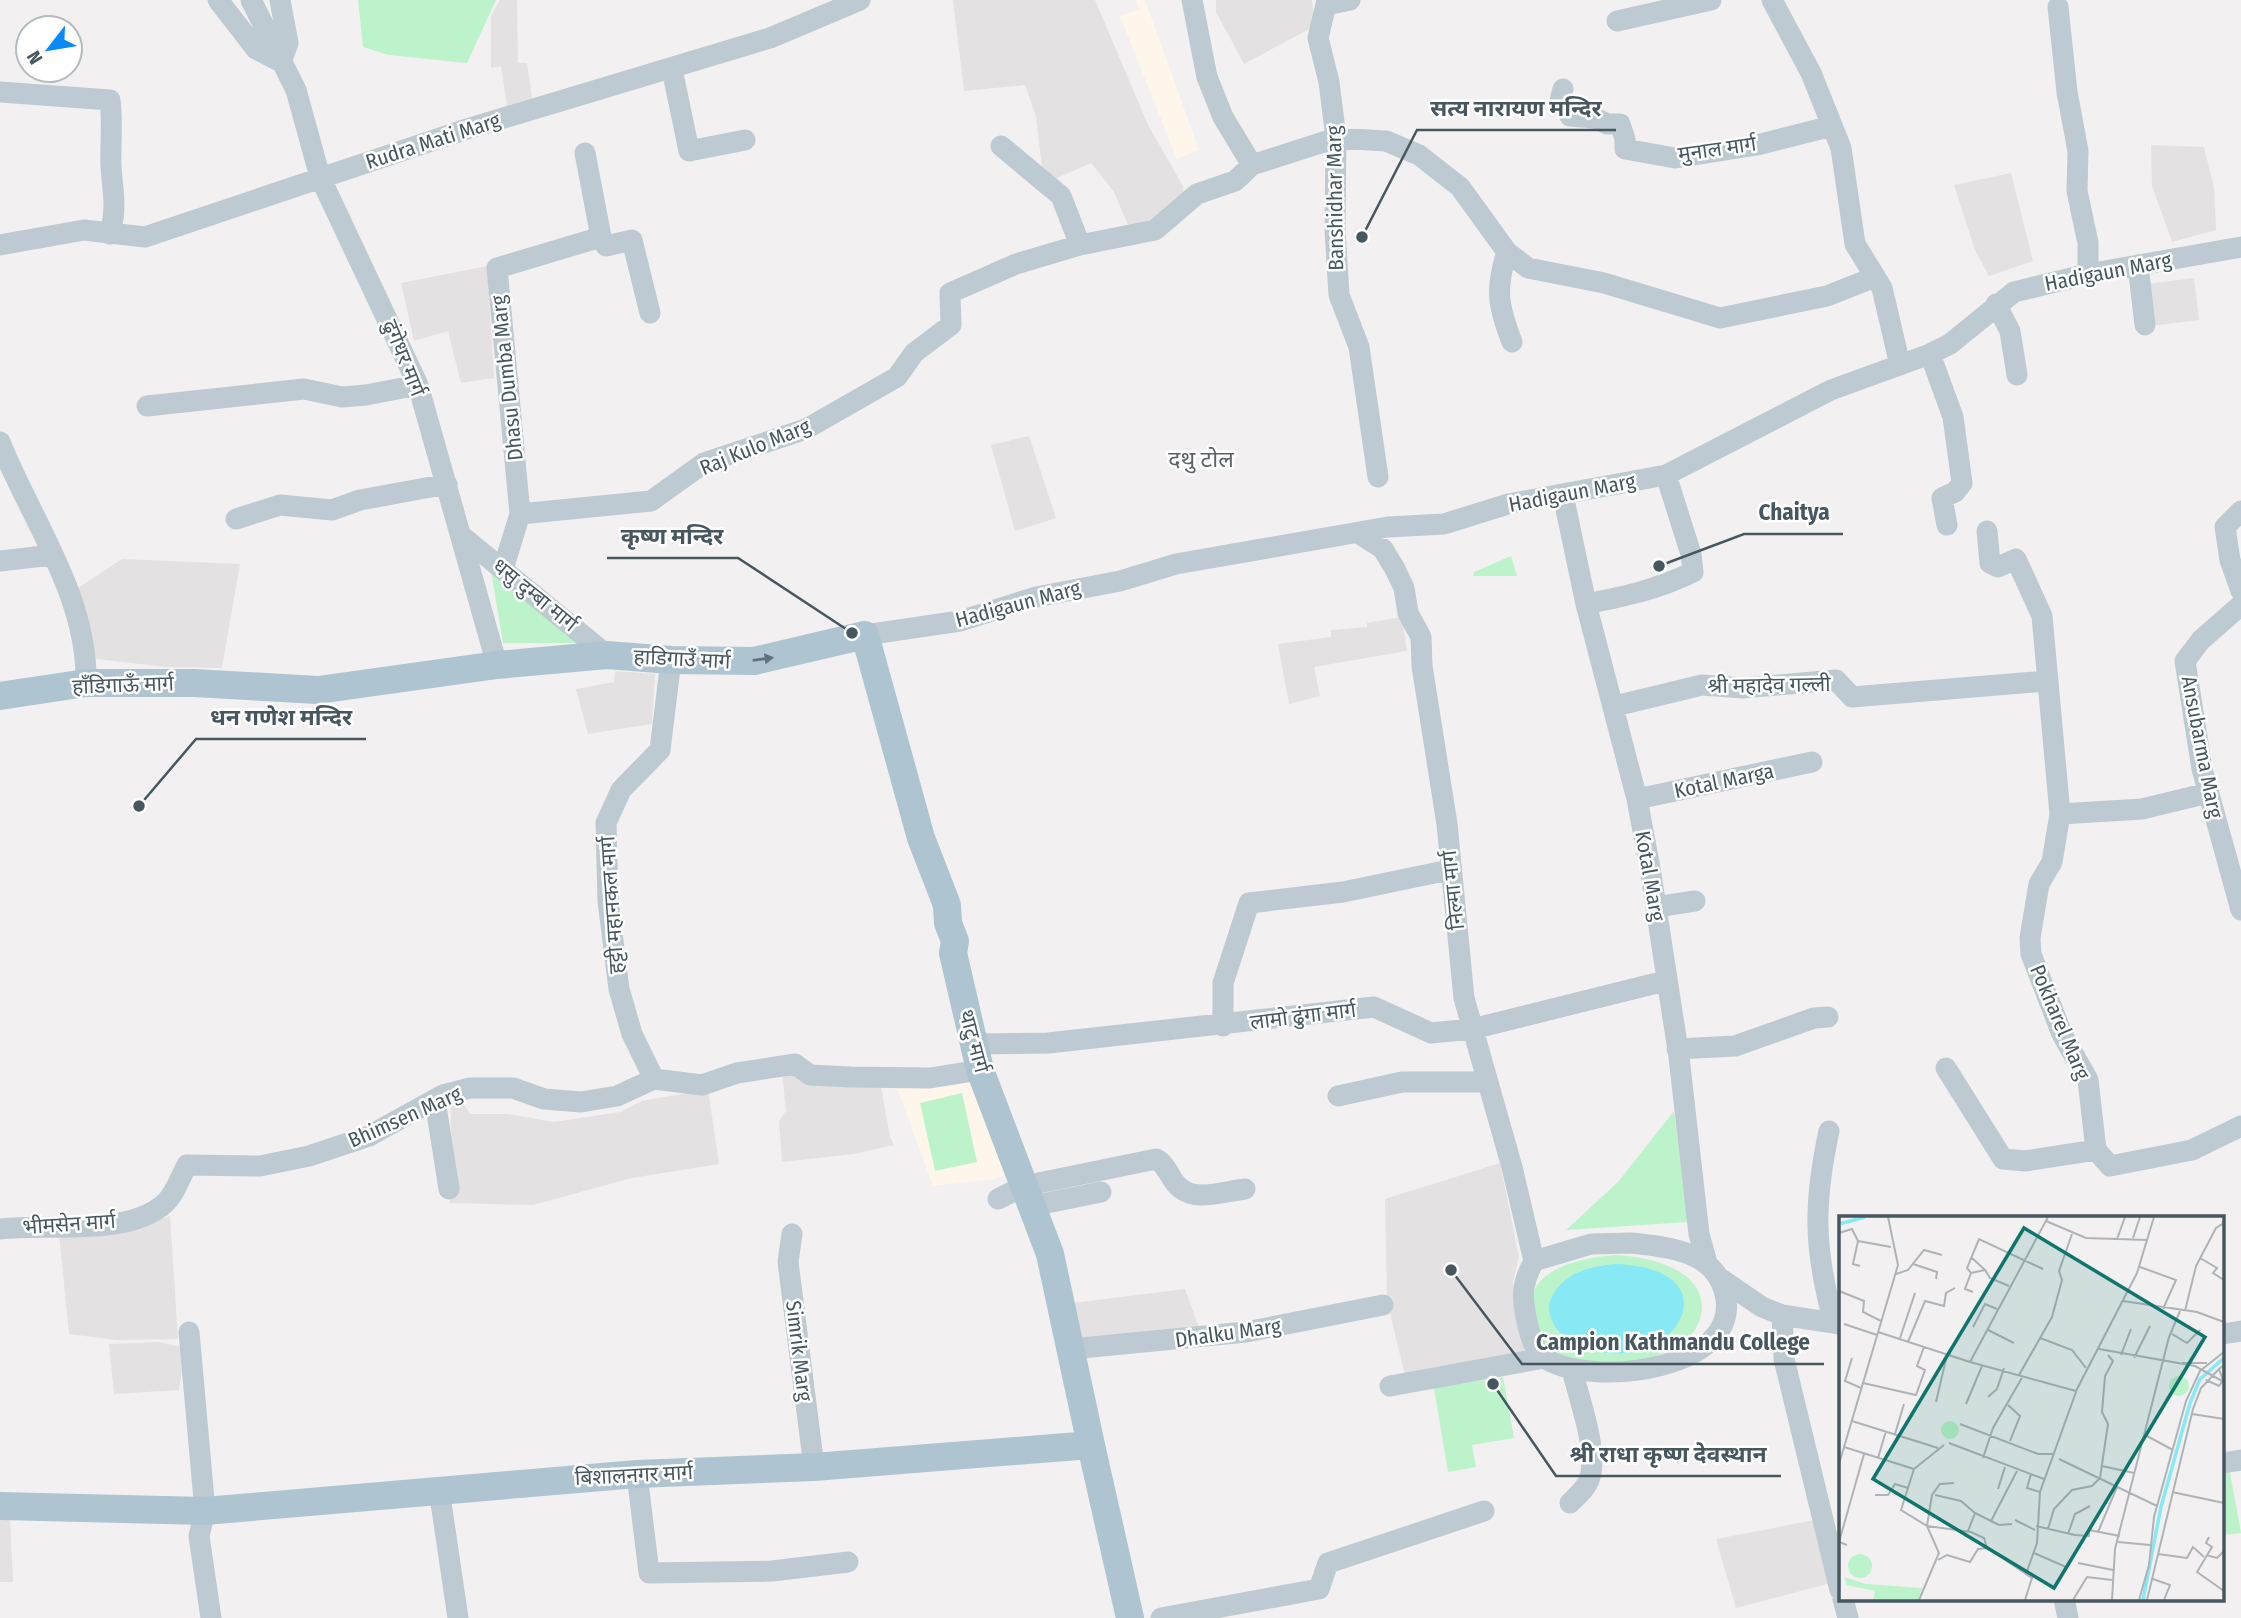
<svg xmlns="http://www.w3.org/2000/svg" width="2241" height="1618" viewBox="0 0 2241 1618" font-family="'Fira Sans Condensed','Noto Sans Devanagari',sans-serif">
	<style>
		.commercial { fill: #fef6ea }
		.education { fill: #e4e1e3 }
		.green { fill: #bcf3cb }
		.water { fill: #86e9f4 }
		.lines { fill: none; stroke-linecap: round; stroke-linejoin: round }
		.minor { stroke: #bdcad1; stroke-width: 21 }
		.major { stroke: #aec4d1; stroke-width: 28 }
		.oneway { fill: #61727c }
		.labels { text-anchor: middle; stroke-width: 5; stroke-linejoin: round; paint-order: stroke }
		.street-label { font-size: 21px; fill: #475760; stroke: #fff }
		.neighbourhood-label { font-size: 23px; fill: #5c6266; stroke: #fff }
		.inset-river { fill: none; stroke: #86e9f4; stroke-width: 3.5 }
		.inset-road { fill: none; stroke: #aeb3b7; stroke-width: 2 }
		.view { fill: #0f766e; fill-opacity: 0.15; stroke: #0f766e; stroke-width: 3.5 }
		.inset-edge { fill: none; stroke: #475760; stroke-width: 3.5 }
		.leader { fill: none; stroke: #475760; stroke-width: 2.5 }
		.callout-dot { fill: #475760; stroke: #fff; stroke-width: 2.5 }
		.callout-label { font-size: 23px; text-anchor: middle; font-weight: bold; fill: #475760; stroke: #fff; stroke-width: 5; stroke-linejoin: round; paint-order: stroke }
	</style>
	<rect width="100%" height="100%" fill="#f3f0f1"/>
	<path class="commercial" d="M1136,0H1145L1199,150L1177,159L1120,16L1139,9Z
		M979,1074L1006,1174L994,1179L933,1186L898,1090L932,1079Z"/>
	<path class="education" d="M500,0H517L518,63H527L533,103L507,106L501,66L491,68V16Z
		M953,0H1095L1148,125L1183,186L1184,204L1138,230L1128,225L1114,192L1091,163L1048,182L1042,168L1036,116L1025,85L964,91Z
		M1216,0H1312L1315,26L1244,64L1216,12Z
		M2151,145L2204,147L2214,187L2216,230L2172,242L2152,186Z
		M2011,173L2033,261L1989,276L1975,250L1954,185Z
		M487,266L494,378L461,383L448,331L414,341L401,283Z
		M2194,278L2199,320L2143,327L2139,285Z
		M1029,436L1056,518L1015,531L991,445Z
		M122,559L240,564L222,668L166,667L88,658L78,588Z
		M1402,617L1407,651L1314,667L1320,696L1289,704L1278,644L1331,637V630L1367,627V623Z
		M615,671L655,674L652,724L588,734L576,689L614,682Z
		M782,1071L880,1080L890,1137L894,1145L854,1154L782,1162L779,1121L786,1111Z
		M708,1089L719,1164L632,1178L533,1205L450,1203L451,1105L462,1101L470,1114H508L554,1122L620,1112L642,1101Z
		M1500,1163L1519,1257L1513,1283L1526,1356L1409,1392L1387,1301L1385,1199Z
		M170,1216L178,1339L116,1340L69,1334L59,1234L134,1227Z
		M1185,1289L1202,1336L1091,1346L1082,1337L1073,1303Z
		M160,1342L185,1348L179,1390L114,1394L109,1344Z
		M0,1518H10L13,1582H0Z
		M1815,1520L1831,1583L1736,1608L1716,1539Z"/>
	<path class="green" d="M358,0H496L467,63L389,55L363,47Z
		M1511,556L1517,576H1473L1474,572Z
		M490,565L577,643H503Z
		M962,1093L977,1162L935,1171L920,1103Z
		M1674,1111L1688,1222L1566,1230L1618,1182Z
		M1615,1255C1648,1256 1710,1270 1701,1315C1691,1367 1587,1373 1551,1350C1541,1343 1539,1333 1536,1322C1535,1316 1532,1308 1532,1301C1534,1266 1589,1257 1615,1255Z
		M1503,1377L1514,1438L1472,1445L1476,1467L1448,1472L1434,1388Z
		M2229,1467L2241,1533L2222,1535V1469Z"/>
	<path class="water" d="M1616,1264C1745,1269 1667,1389 1575,1343C1559,1335 1549,1323 1549,1305C1557,1275 1588,1266 1616,1264Z"/>
	<g class="lines">
		<path class="minor" d="M218,0L256,49L281,62
			M251,0L296,90L320,177L418,385L497,665
			M280,0L288,43L281,62
			M1192,0L1207,77L1223,117L1252,165
			M1327,0L1318,38L1329,82L1336,138L1335,230L1339,295L1359,347L1378,477
			M1334,0L1336,3L1350,0
			M1772,0L1811,73L1841,148L1855,244L1882,288L1900,365
			M2058,7L2067,92L2078,151L2077,191L2088,243V274
			M1617,21L1711,0
			M672,69L689,151L745,140
			M1563,89L1560,101L1570,116L1595,118L1607,124H1620L1625,139V149L1675,158L1757,145L1832,126
			M0,92L110,100C113,123 110,145 111,167C113,195 117,205 110,234
			M1001,146L1061,196L1080,245
			M601,237L606,246L632,240L650,313
			M0,245L84,230L145,237L467,129L770,38L860,0
			M1507,252C1495,289 1498,306 1512,342
			M2138,265L2145,325
			M1996,304L2010,331L2017,375
			M1930,354L1953,417L1962,483L1955,492L1942,498L1947,525
			M147,406L304,389L342,397L366,395L418,385
			M0,442C31,520 88,596 86,683
			M1563,495L1586,604L1637,799L1650,868L1679,1057L1699,1234L1707,1263
			M2241,511L2225,527L2230,560L2241,591
			M520,514L497,268L601,237L585,153
			M236,519L280,505L332,510L360,500L447,484
			M1987,531L1990,563L1998,567L2016,559L2042,616L2060,814
			M1358,533L1383,549L1395,569L1404,588L1408,613L1421,637L1422,666L1447,824L1464,998L1512,1167L1534,1261
			M463,537L607,655
			M0,561L52,555
			M503,569L520,514L651,501L704,463L806,429L897,377L914,353L951,325L950,293L1016,264L1080,245L1155,230L1197,194L1235,181L1252,165L1336,138L1386,141L1419,155L1460,187L1507,252L1528,268L1604,283L1720,318L1827,296L1875,277
			M1586,604C1626,596 1656,590 1693,572L1691,554L1666,475
			M2241,605L2201,640L2185,661L2202,769L2241,910
			M865,635L960,621L1036,597L1120,581L1176,564L1388,527L1444,524L1508,504L1666,475L1831,390L1930,354L1950,344L2014,292L2088,274L2241,247
			M1615,706L1702,685L1743,688L1836,680L1852,697L2046,681
			M1637,799L1812,762
			M1656,907L1695,901
			M1223,1026V983L1249,903L1343,892L1449,870
			M973,1044L1048,1043L1374,1007L1431,1033L1472,1029L1665,981
			M1677,1049L1735,1046L1814,1018L1828,1017
			M1946,1068L2003,1159L2025,1161L2096,1150L2110,1166L2192,1150L2241,1126
			M654,1079L632,1034L619,989L608,901L606,823L621,790L660,750L671,660
			M1338,1096L1402,1082H1486
			M435,1100L449,1189
			M1829,1131C1813,1205 1814,1250 1834,1323
			M2096,1150L2088,1080L2062,1034L2031,954L2030,938L2039,884L2052,862L2060,814L2142,809L2208,793
			M998,1199L1024,1186L1156,1159C1164,1163 1168,1172 1173,1180C1189,1205 1219,1192 1245,1189
			M1032,1206L1101,1192
			M0,1229C47,1223 129,1237 165,1203C175,1194 181,1176 187,1165L260,1166L309,1156L369,1136L443,1095L470,1088H513L544,1099L581,1102L617,1096L654,1079L702,1085L737,1073L795,1064L810,1075L851,1077L930,1078L980,1070
			M792,1234L788,1262L814,1467
			M1631,1243C1667,1247 1712,1250 1724,1290C1748,1370 1593,1388 1546,1359C1533,1351 1529,1331 1526,1317C1521,1295 1523,1281 1534,1261L1591,1244Z
			M1721,1279L1762,1307L1782,1315L1840,1324
			M1782,1315L1784,1359L1840,1590
			M189,1332L205,1511L199,1536L211,1618
			M2222,1334L2241,1331
			M1071,1349L1246,1332L1383,1305
			M1390,1386L1544,1358
			M2222,1463L2241,1460
			M637,1474L649,1573L772,1571L848,1562
			M439,1489L458,1618
			M1570,1503C1578,1495 1587,1488 1590,1477C1598,1450 1579,1398 1572,1370
			M1843,1599L1848,1618
			M2064,1599L2068,1618
			M1161,1618L1319,1589L1328,1563L1484,1511"/>
		<path class="major" d="M0,696L86,683H194L318,690L497,665L607,655L671,660L754,661L865,635L921,838L947,905L948,923L955,941L953,953L980,1070L1050,1254L1091,1445
			M0,1506L205,1511L637,1474L814,1467L1091,1445L1130,1618"/>
	</g>
	<defs><path id="oneway-solid" d="M-6-.8H1V-3.2L6.5 0L1 3.2V.8H-6Z" transform="scale(1.75)"/></defs>
	<use class="oneway" href="#oneway-solid" transform="translate(763 659) rotate(-8)"/>
	<g class="labels">
		<g class="street-label">
			<text transform="translate(433 141) rotate(-18)" y="7">Rudra Mati Marg</text>
			<text transform="translate(1717 149) rotate(-8)" y="7">मुनाल मार्ग</text>
			<text transform="translate(1335 198) rotate(-91)" y="7">Banshidhar Marg</text>
			<text transform="translate(2108 272) rotate(-11)" y="7">Hadigaun Marg</text>
			<text transform="translate(404 358) rotate(68)" y="7">ढुंगेधर मार्ग</text>
			<text transform="translate(507 378) rotate(-96)" y="7">Dhasu Dumba Marg</text>
			<text transform="translate(755 447) rotate(-22)" y="7">Raj Kulo Marg</text>
			<text transform="translate(1572 493) rotate(-11)" y="7">Hadigaun Marg</text>
			<text transform="translate(535 595) rotate(39)" y="7">धसु दुम्बा मार्ग</text>
			<text transform="translate(1018 604) rotate(-15)" y="7">Hadigaun Marg</text>
			<text transform="translate(682 659) rotate(3)" y="7">हाडिगाउँ मार्ग</text>
			<text transform="translate(123 685) rotate(-2)" y="7">हाँडिगाऊँ मार्ग</text>
			<text transform="translate(1769 685) rotate(-1)" y="7">श्री महादेव गल्ली</text>
			<text transform="translate(2202 747) rotate(79)" y="7">Ansubarma Marg</text>
			<text transform="translate(1724 781) rotate(-12)" y="7">Kotal Marga</text>
			<text transform="translate(1650 876) rotate(80)" y="7">Kotal Marg</text>
			<text transform="translate(1453 890) rotate(-96)" y="7">निल्मा मार्ग</text>
			<text transform="translate(612 905) rotate(-94)" y="7">हट्टी महानकल मार्ग</text>
			<text transform="translate(1303 1016) rotate(-7)" y="7">लामो ढुंगा मार्ग</text>
			<text transform="translate(2060 1022) rotate(67)" y="7">Pokharel Marg</text>
			<text transform="translate(974 1041) rotate(75)" y="7">थाटु मार्ग</text>
			<text transform="translate(405 1117) rotate(-24)" y="7">Bhimsen Marg</text>
			<text transform="translate(69 1224) rotate(-4)" y="7">भीमसेन मार्ग</text>
			<text transform="translate(1228 1333) rotate(-8)" y="7">Dhalku Marg</text>
			<text transform="translate(799 1351) rotate(83)" y="7">Simrik Marg</text>
			<text transform="translate(634 1475) rotate(-3)" y="7">बिशालनगर मार्ग</text>
		</g>
		<g class="neighbourhood-label">
			<text x="1201" y="467">दथु टोल</text>
		</g>
	</g>
	<g transform="translate(1839 1216)">
		<rect width="385" height="385" fill="#f3f0f1"/>
		<path d="M330 170a10 10 0 1 1 20 0a10 10 0 1 1-20 0ZM102 214a9 9 0 1 1 18 0a9 9 0 1 1-18 0ZM9 350a12 12 0 1 1 24 0a12 12 0 1 1-24 0ZM5,361L27,368L83,372L79,384H34L36,375L8,369Z" fill="#bcf3cb"/>
		<path class="inset-river" d="M0,8L26,1M304,384L322,291L351,187L361,163L385,142"/>
		<path class="inset-road" d="M207,5L247,22L308,24M0,17L13,13L19,25M294,22L301,1M278,23L286,1M361,42L378,52L374,57L385,64M74,48L98,56L97,63M21,50L14,48L19,25L52,31M301,51L337,64L324,93M146,54L151,62L170,70M132,57L146,54L133,42M57,58L69,54L85,34L103,39M0,75L25,85L24,96L42,105M134,76L126,73L132,57L128,52L140,23L204,53M284,85L358,96L385,106M346,95L357,50L377,12L385,7M5,108L38,119M134,111L146,88L158,93M149,114L175,127M39,116L131,146L209,1M333,118L348,127L361,114M61,122L76,77M201,122L233,134L247,152M69,126L86,85L105,90L107,77L116,72M260,133L356,150L385,166M282,139L292,113M13,142L6,165L22,172M295,142L311,110M131,146L237,175L298,57L315,1M343,147H368M180,159L213,101L223,64L220,55L233,18M367,164L380,170L384,164L380,153L385,149M24,167L77,179L86,154L78,150L85,131M149,181L158,173L165,152M97,186L108,139M127,188L143,150M169,189L181,200L171,225M353,198L385,203M13,205L99,232M121,208L199,238H215M56,218L65,188M308,220L334,234M110,227L205,263M5,231L75,253L62,294L88,310L100,337L80,384M39,242L47,215M144,242L154,212L184,160M220,243L318,290M0,248L59,49L49,1M263,250L295,257M75,253L105,229M192,258L188,272L201,276M115,267L101,268L93,279L88,310L132,316L145,322L148,332M159,273L166,251M333,276L385,287M36,279H49L56,268L69,272M96,279L122,285L136,297L129,315M136,297L160,309L173,308M176,304L196,314M152,305L178,255M197,310L236,319L250,320V314L281,320M209,313L215,293L233,274L253,270L261,262L269,208L263,196L266,160L274,145L269,139M259,316L278,271M229,318L236,298L251,290M370,321L367,327L373,331L358,356L385,375M279,326L311,329M8,329L0,326L25,238M195,337L227,351M319,338L348,342L354,331L365,341M367,339L378,342L385,335M99,344L108,339L131,346L139,333L148,332L187,358M239,347L274,354M314,363L331,369L325,384M186,384L193,362L187,358L198,327L201,276L237,176M234,384L248,361L273,364M273,384L276,333L330,121L341,95M300,384L310,349L315,301L347,185L361,155L385,136M308,384L354,193L362,172L380,153"/>
		<path class="view" d="M185,12L366,121L215,372L34,263Z"/>
		<rect width="385" height="385" class="inset-edge"/>
	</g>
	<path class="leader" d="M1362 237L1417 130H1616M1659 566L1744 534H1843M852 633L738 558H607M139 806L196 739H366M1451 1270L1522 1364H1824M1493 1384L1556 1476H1781"/>
	<g class="callout-dot">
		<circle cx="1362" cy="237" r="7"/>
		<circle cx="1659" cy="566" r="7"/>
		<circle cx="852" cy="633" r="7"/>
		<circle cx="139" cy="806" r="7"/>
		<circle cx="1451" cy="1270" r="7"/>
		<circle cx="1493" cy="1384" r="7"/>
	</g>
	<g class="callout-label">
		<text x="1516" y="116">सत्य नारायण मन्दिर</text>
		<text x="1794" y="520">Chaitya</text>
		<text x="672" y="544">कृष्ण मन्दिर</text>
		<text x="281" y="725">धन गणेश मन्दिर</text>
		<text x="1673" y="1350">Campion Kathmandu College</text>
		<text x="1668" y="1462">श्री राधा कृष्ण देवस्थान</text>
	</g>
	<g transform="translate(49 49) rotate(239)"><circle r="33" fill="#ffffff" stroke="#b5bcbf" stroke-width="2"/>
	<path d="M0-5L12 26L0 18L-12 26Z" fill="#098af5"/>
	<text y="-10" font-size="19" font-weight="bold" text-anchor="middle" fill="#475760">N</text>
	</g>
</svg>
